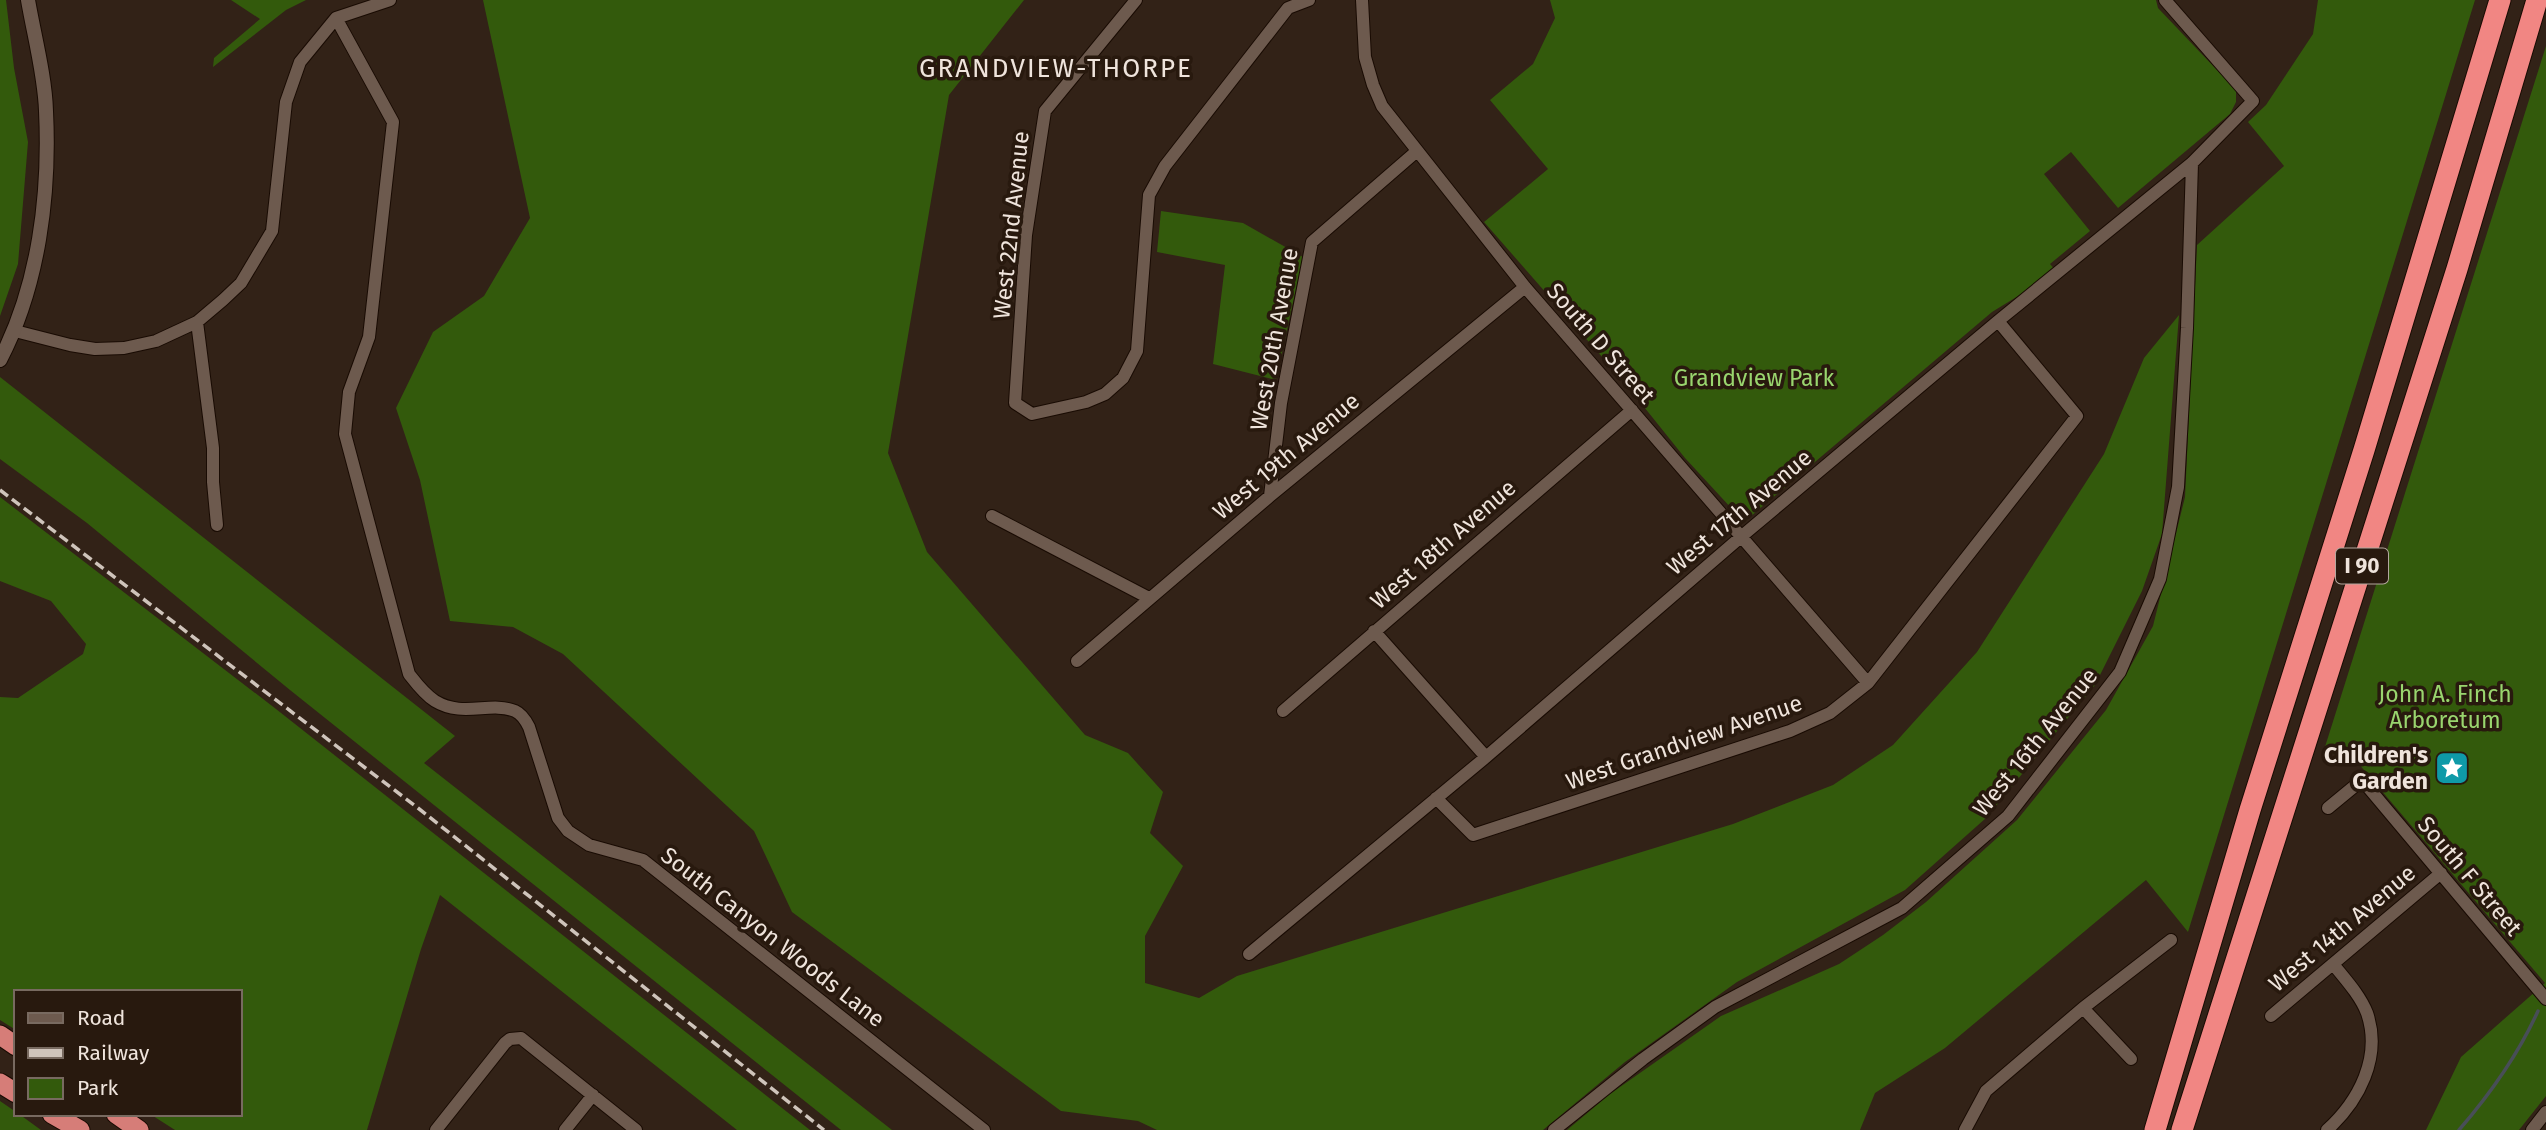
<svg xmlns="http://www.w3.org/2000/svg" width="2546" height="1130" viewBox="0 0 2546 1130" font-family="'Fira Sans',sans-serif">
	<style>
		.green { fill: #335a0c }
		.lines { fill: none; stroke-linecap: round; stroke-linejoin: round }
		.stream { stroke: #484e57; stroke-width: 3.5 }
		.minor-casing { stroke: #190b03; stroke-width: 14 }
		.tertiary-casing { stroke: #190b03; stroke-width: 16 }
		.trunk-casing { stroke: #190b03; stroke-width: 21 }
		.motorway-casing { stroke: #190b03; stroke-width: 23 }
		.minor { stroke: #6d5a4e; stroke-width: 12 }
		.tertiary { stroke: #6d5a4e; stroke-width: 14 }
		.trunk { stroke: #d67d78; stroke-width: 19 }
		.motorway { stroke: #f18683; stroke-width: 21 }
		.rail { stroke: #cfc4bb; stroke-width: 3.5; stroke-dasharray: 10 5; stroke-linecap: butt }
		.labels { text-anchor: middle; stroke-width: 7; stroke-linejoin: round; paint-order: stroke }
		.shield { fill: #28190e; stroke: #b3a79e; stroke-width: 2 }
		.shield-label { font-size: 21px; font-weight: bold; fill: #efe4dc }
		.street-label { font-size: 23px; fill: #efe4dc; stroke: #28190e }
		.park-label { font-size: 23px; fill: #99d56e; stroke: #28190e }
		.poi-label { font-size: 23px; font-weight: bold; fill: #efe4dc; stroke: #28190e; text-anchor: end }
		.quarter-label { font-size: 26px; letter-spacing: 2px; fill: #efe4dc; stroke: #28190e }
	</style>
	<rect width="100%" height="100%" fill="#322217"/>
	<path class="green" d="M0,0H6L14,68L28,142L18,264L0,316Z
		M231,0H306L286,10L213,67L214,58L260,19Z
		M483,0H1024L949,95L888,453L927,552L1085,735L1128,753L1163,792L1150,833L1183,866L1145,936V983L1199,998L1237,976L1733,824L1833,785L1893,745L1977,652L2104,454L2144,358L2179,315L2162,534L2142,591L2095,685L1986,818L1905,890L1737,982L1625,1062L1543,1130H1157L1138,1121L1061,1111L792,912L754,831L563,654L513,627L450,621L420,480L396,408L433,332L484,296L530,218Z
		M1550,0H2156L2158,8L2236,90V102L2230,114L2118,208L2071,152L2044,174L2090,231L2050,264L2057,272L1992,312L1744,522L1685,458L1624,382L1484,222L1548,169L1490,100L1533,64L1555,18Z
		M2318,0H2475L2188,932L2146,880L1945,1048L1875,1093L1860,1130H1567L1610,1094L1721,1016L1839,964L1883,935L1926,902L2017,820L2106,710L2153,626L2185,497L2197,245L2284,166L2248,122L2266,105L2313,34Z
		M2546,46V1096L2519,1130H2426L2461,1057L2545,983L2358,763L2324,750Z
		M1161,211L1243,223L1303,257L1276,380L1213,364L1225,265L1157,252Z
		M0,377L455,736L424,763L892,1130H841L290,690L87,523L0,459Z
		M0,497L276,709L810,1130H737L440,895L421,949L367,1130H175L150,1114H240V992H16V1030L0,1020V697L18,698L83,654L86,644L51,601L0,581Z
		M0,1101L16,1112V1114H19L41,1130H0Z"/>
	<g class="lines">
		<path class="stream" d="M2459,1130C2491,1093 2518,1055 2538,1011"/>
		<g class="minor-casing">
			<path id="minor" d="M1136,0L1045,111L1026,235L1015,403L1032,414L1086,402L1105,394L1123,378L1137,351L1149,195L1165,166L1288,8L1309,0
				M1362,0L1365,57L1373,85L1382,106L1525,287L1868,683
				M336,18L393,122L369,337L349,392L345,434L409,674C416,683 424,694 435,701C463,718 490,701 515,711C522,714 526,721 529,727L558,818L568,831L589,845L643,860L984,1130
				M197,322L213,448V482L217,525
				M15,331L70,345L95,349L124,348L156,341L197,322L223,300L241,283L272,231L286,102L300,62L336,18L390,0
				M1270,496L1281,403L1312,242L1417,151
				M992,516L1149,598
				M1374,631L1486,757
				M1077,661L1270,496L1525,287
				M1283,711L1632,410
				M1436,798L1473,835L1790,731L1830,713L1868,683L2077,416L1998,321
				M2328,808L2362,780L2546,999
				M1249,954L1486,757L1742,536L1998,321L2192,163L2253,101L2165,0
				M2083,1008L2131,1059
				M2271,1016L2441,873
				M436,1130L505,1043L510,1039L521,1038L636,1130
				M565,1130L593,1095
				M1554,1130L1643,1059L1715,1007L1902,908L2008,816L2120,672L2160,579L2178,487L2187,328L2192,163
				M1965,1130L1986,1091L2083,1008L2171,940
				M2327,1130C2359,1101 2382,1057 2367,1013C2360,995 2345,979 2333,964
				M2532,1130L2546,1112"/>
		</g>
		<g class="tertiary-casing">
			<path id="tertiary" d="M0,360C39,285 50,194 46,111C45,76 34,35 28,0"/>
		</g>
		<g class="trunk-casing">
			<path id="trunk" d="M0,1035L16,1046
				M0,1083L16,1093
				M52,1114L80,1130
				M116,1114L139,1130"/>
		</g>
		<g class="motorway-casing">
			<path id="motorway" d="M2155,1130L2250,810L2364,450L2500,0
				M2182,1130L2457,269L2537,0"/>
		</g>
		<use href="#minor" class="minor"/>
		<use href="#tertiary" class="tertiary"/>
		<use href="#trunk" class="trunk"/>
		<use href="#motorway" class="motorway"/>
		<path class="rail" d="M0,490L418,808L824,1130"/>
	</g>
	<defs>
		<g id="sight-square" transform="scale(1.75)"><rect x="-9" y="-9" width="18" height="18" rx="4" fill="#0f9aa8" stroke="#28190e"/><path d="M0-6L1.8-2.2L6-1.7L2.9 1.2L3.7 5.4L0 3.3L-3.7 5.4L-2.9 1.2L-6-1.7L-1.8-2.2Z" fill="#fff"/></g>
	</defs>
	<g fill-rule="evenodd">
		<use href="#sight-square" x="2452" y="768"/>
	</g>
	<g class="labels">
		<rect class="shield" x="2336" y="548.5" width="52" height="35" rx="5"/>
		<g class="shield-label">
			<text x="2362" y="573">I 90</text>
		</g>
		<g class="street-label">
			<text transform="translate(1011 225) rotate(-84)" y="8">West 22nd Avenue</text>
			<text transform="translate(1274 339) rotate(-80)" y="8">West 20th Avenue</text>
			<text transform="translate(1601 343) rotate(49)" y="8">South D Street</text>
			<text transform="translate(1286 456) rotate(-40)" y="8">West 19th Avenue</text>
			<text transform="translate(1739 512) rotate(-40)" y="8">West 17th Avenue</text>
			<text transform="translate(1443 544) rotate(-41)" y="8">West 18th Avenue</text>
			<text transform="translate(1684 742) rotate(-19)" y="8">West Grandview Avenue</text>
			<text transform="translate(2035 742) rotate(-51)" y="8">West 16th Avenue</text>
			<text transform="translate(2470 876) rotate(50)" y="8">South F Street</text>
			<text transform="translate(2342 928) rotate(-40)" y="8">West 14th Avenue</text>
			<text transform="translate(773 937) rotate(38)" y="8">South Canyon Woods Lane</text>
		</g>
		<g class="park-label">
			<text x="1754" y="386">Grandview Park</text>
			<text x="2445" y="702">John A. Finch<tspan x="2445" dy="26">Arboretum</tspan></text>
		</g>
		<g class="poi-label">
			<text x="2428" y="763">Children's<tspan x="2428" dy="26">Garden</tspan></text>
		</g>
		<g class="quarter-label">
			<text x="1056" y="77">GRANDVIEW-THORPE</text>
		</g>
	</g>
	<rect x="14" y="990" width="228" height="126" fill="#28190e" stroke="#786a60" stroke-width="2"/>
	<rect x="28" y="1013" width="35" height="10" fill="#6d5a4e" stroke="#786a60" stroke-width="2"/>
	<text x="77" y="1025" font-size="21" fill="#efe4dc">Road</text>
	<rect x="28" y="1048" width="35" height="10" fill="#cfc4bb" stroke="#786a60" stroke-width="2"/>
	<text x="77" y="1060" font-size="21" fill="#efe4dc">Railway</text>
	<rect x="28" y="1078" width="35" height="21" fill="#335a0c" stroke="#786a60" stroke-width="2"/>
	<text x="77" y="1095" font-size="21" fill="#efe4dc">Park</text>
</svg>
